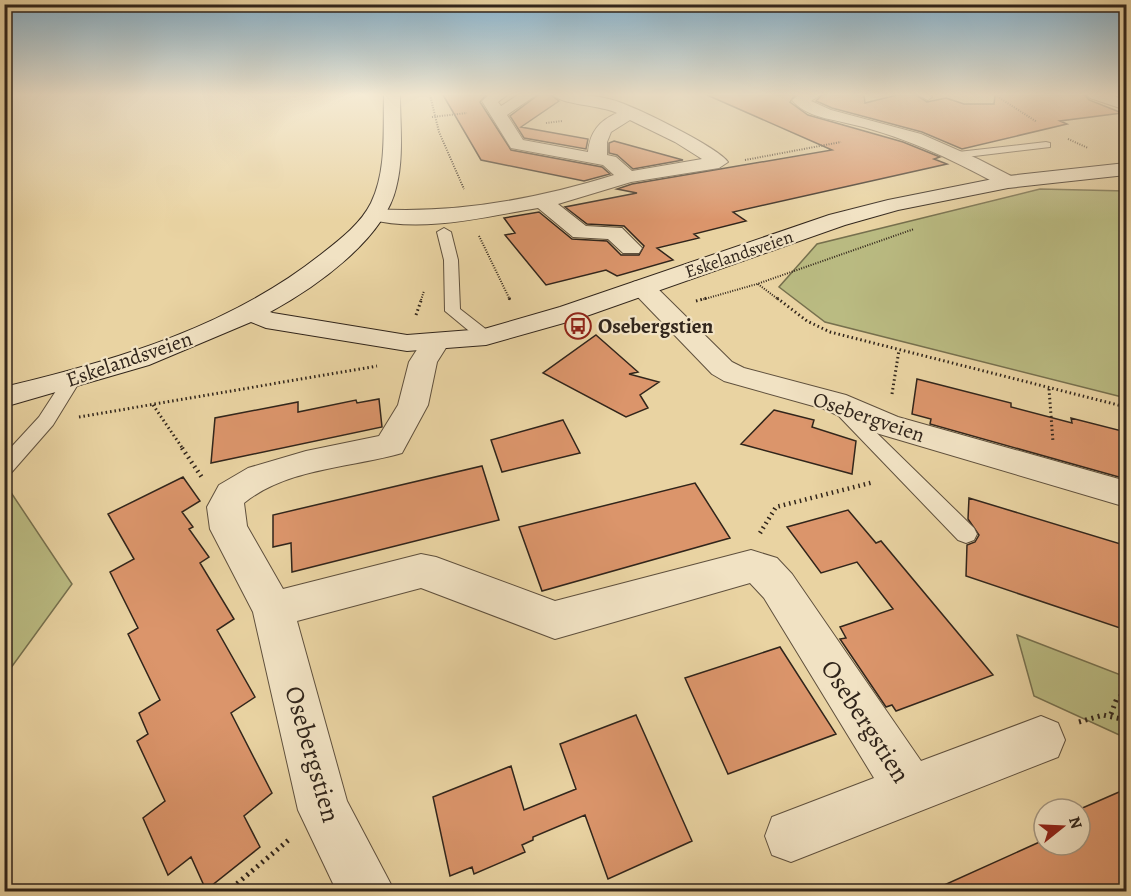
<svg xmlns="http://www.w3.org/2000/svg" width="1131" height="896" viewBox="0 0 1131 896" font-family="Alegreya,serif">
	<style>
		.green { fill: #babb82; stroke: #76704e; stroke-width: 1.5 }
		.building { fill: #db956b; stroke: #31251b; stroke-width: 1.5 }
		.lines { fill: none; stroke-linecap: round; stroke-linejoin: round }
		.lane-casing { stroke: #5f503d; stroke-width: 2 }
		.street-casing { stroke: #5f503d; stroke-width: 2 }
		.secondary-casing { stroke: #31251b; stroke-width: 2 }
		.path-far3 { stroke: #31251b; stroke-width: 2; stroke-dasharray: 1 1.5; stroke-linecap: butt }
		.path-far2 { stroke: #31251b; stroke-width: 3; stroke-dasharray: 1.5 3; stroke-linecap: butt }
		.path-far1 { stroke: #31251b; stroke-width: 4.5; stroke-dasharray: 1.5 4; stroke-linecap: butt }
		.path { stroke: #31251b; stroke-width: 5; stroke-dasharray: 2 4.5; stroke-linecap: butt }
		.lane { fill: #f1e2c3; fill-rule: evenodd }
		.street { fill: #f1e2c3; fill-rule: evenodd }
		.secondary { fill: #f1e2c3; fill-rule: evenodd }
		.labels { text-anchor: middle; stroke-width: 4.5; stroke-linejoin: round; paint-order: stroke }
		.far-street-label { font-size: 18px; fill: #31251b; stroke: #f1e2c3 }
		.poi-label { font-size: 21px; font-weight: bold; fill: #31251b; stroke: #f1e2c3; text-anchor: start }
		.street-label { font-size: 21px; fill: #31251b; stroke: #f1e2c3 }
		.near-street-label { font-size: 26px; fill: #31251b; stroke: #f1e2c3 }
	</style>
	<rect width="100%" height="100%" fill="#e9d3a2"/>
	<filter id="stains"><feTurbulence type="fractalNoise" baseFrequency=".00333" numOctaves="4"/><feColorMatrix values="0 0 0 0 .2 0 0 0 0 .09 0 0 0 0 .02 0 0 0 .5 -.17"/></filter>
	<radialGradient id="worn" r=".72"><stop offset=".6" stop-color="#630" stop-opacity="0"/><stop offset="1" stop-color="#630" stop-opacity=".3"/></radialGradient>
	<path class="green" d="M1040,189L1126,191V398L825,322L779,287L817,244Z
		M4,482L72,584L5,676H4Z
		M1017,635L1126,677V738L1034,696Z"/>
	<path class="building" d="M443,95H486L480,102L511,150L602,167L610,174L584,181L481,160Z
		M538,95H551L559,101L521,127L588,139L586,149L524,138L510,116Z
		M707,95H795L790,102L808,115L903,142L940,157L934,159L947,164L733,212L746,221L694,234L699,238L657,248L673,260L617,276L606,270L546,285L505,235L515,233L504,218L539,212L572,239L607,241L621,255H639L644,246L624,226L587,224L565,207L637,193L617,189L632,184L832,150Z
		M822,95H864L865,103L897,95H916L927,102L946,98L964,104H994L995,95H1085L1089,100L1122,113L1060,121L1067,124L962,149L922,132L832,108L816,101Z
		M614,141L683,160L633,169L617,155L609,153V143Z
		M596,335L638,372L629,374L659,382L640,395L648,408L626,417L543,373Z
		M917,379L1011,403V407L1072,423L1071,418L1126,432V479L930,424L931,419L912,414Z
		M379,399L382,427L211,463L215,418L298,402V412L356,400L357,403Z
		M774,410L814,420L812,427L856,441L852,474L741,444Z
		M563,420L580,453L502,472L491,440Z
		M482,466L499,520L292,572L291,543L273,547V515Z
		M183,477L200,501L182,512L193,527L189,529L209,557L200,563L234,619L217,630L255,697L231,713L272,793L244,816L260,847L206,890L191,857L168,875L143,818L165,801L137,741L148,734L139,713L160,700L128,634L138,628L110,572L134,559L108,514Z
		M695,483L730,538L542,591L519,527Z
		M969,498L1124,545L1126,630L966,576L967,545L975,542L979,535L968,519Z
		M848,510L876,543L881,541L993,675L896,711L892,705L886,707L840,639L846,638L840,627L893,609L857,562L821,573L787,527Z
		M780,647L836,734L728,774L685,678Z
		M636,715L692,841L608,879L585,815L533,837V840L522,845L525,852L474,874L472,867L450,876L433,797L511,766L524,810L576,789L560,744Z
		M1126,789V891H931L1044,840V845H1080V809Z"/>
	<g class="lines">
		<g class="lane-casing">
			<path id="lane" d="M918,95H931L932,97L928,100Z
				M1046,142L1050,143V147L958,158L953,155L958,152Z
				M444,228L451,232L458,260L460,309L492,334L494,337L492,340H480L445,311L444,260L437,232Z
				M71,375L80,381L53,425L11,473L4,475V455L39,417L65,377Z
				M839,400L845,402L974,528L977,534L974,540L966,543L958,540L833,410L830,406Z"/>
		</g>
		<g class="street-casing">
			<path id="street" d="M489,95H507L498,102L501,106L518,95H536L507,115L523,140L588,152C590,132 599,121 617,113C601,105 563,105 553,95C572,95 591,94 609,99C629,103 718,147 728,162L719,168L631,182L558,204L586,226L622,228L642,248L639,253H623L608,239L573,237L538,208C483,217 423,233 368,219L364,215L368,211L375,209C456,214 537,199 614,175L603,165L511,148L482,101ZM630,120L675,142L702,159L632,171L616,157L607,155V142L611,132Z
				M799,95H820L811,101L831,110L921,134L978,159L1015,178L1018,182L1015,186H1001C950,158 899,134 842,122C825,118 804,115 792,100Z
				M1087,95H1110L1126,100V110L1090,98Z
				M642,280L651,282L732,362L744,368L846,395L898,417L1126,481V507L876,433L824,409L724,381L712,374L633,292L630,287L633,282Z
				M435,335L445,337L449,343L437,362L428,405L402,453C350,468 287,468 244,503L247,526L283,589L421,554L436,557L555,601L751,550L777,558L792,574L921,761L1041,716L1058,723L1065,740L1058,757L791,862L772,855L765,836L772,817L874,778L764,598L750,583L555,639L421,588L297,621L347,801L395,892H337L298,810L253,612L210,529L207,507L219,485L248,468L306,451L379,436L398,405L409,362L425,337Z"/>
		</g>
		<g class="secondary-casing">
			<path id="secondary" d="M384,95H400C400,125 404,158 396,188C384,239 315,288 270,312L273,313L407,335L484,329L560,307L829,215L888,200L1008,176L1126,163V175L1008,188L898,210L845,225L578,319L486,345L407,351L266,328L251,322L149,365L4,407V387C118,360 232,326 324,252C342,238 361,223 371,203C387,170 383,130 384,95Z"/>
		</g>
		<path class="path-far3" d="M430,95L439,132L464,189
			M995,95L1037,122
			M432,117L467,113
			M546,123L562,121
			M1068,139L1088,148
			M745,160L841,142
			M479,236L510,300
			M758,284L779,300
			M421,300L424,291
			M701,300L757,284L914,229"/>
		<path class="path-far2" d="M509,298L511,302
			M777,298L807,321L830,332L1126,407
			M696,301L707,298
			M416,315L422,298
			M1049,389L1053,442
			M892,394L899,350
			M153,405L183,449
			M79,417L377,366"/>
		<path class="path-far1" d="M182,448L203,479
			M760,533L776,507L874,482"/>
		<path class="path" d="M1111,714L1117,698L1126,694
			M1079,722L1103,715L1126,720
			M227,892L291,838"/>
		<use href="#lane" class="lane"/>
		<use href="#street" class="street"/>
		<use href="#secondary" class="secondary"/>
	</g>
	<linearGradient id="sky" x2="0" y2="1"><stop stop-color="#88b5d1"/><stop offset="0.43" stop-color="#f5ebd5"/><stop offset="1" stop-color="#f5ebd5" stop-opacity="0"/></linearGradient>
	<rect width="1131" height="220" fill="url(#sky)"/>
	<defs>
		<g id="bus-ring" transform="scale(1.35)"><circle r="9.5" fill="#f1e2c3" stroke="#8f2418" stroke-width="1.5"/><path d="M-5-6H5V4H4V6H2V4H-2V6H-4V4H-5ZM-3.5-4V0h7V-4ZM-3.5 1.2v1.5H-2V1.2ZM2 1.2v1.5H3.5V1.2Z" fill="#8f2418"/></g>
	</defs>
	<g fill-rule="evenodd">
		<use href="#bus-ring" x="578" y="326"/>
	</g>
	<g class="labels">
		<g class="far-street-label">
			<text transform="translate(739 254) rotate(-19)" y="6">Eskelandsveien</text>
		</g>
		<g class="poi-label">
			<text x="598" y="333">Osebergstien</text>
		</g>
		<g class="street-label">
			<text transform="translate(129 359) rotate(-19)" y="7">Eskelandsveien</text>
			<text transform="translate(869 417) rotate(19)" y="7">Osebergveien</text>
		</g>
		<g class="near-street-label">
			<text transform="translate(866 721) rotate(57)" y="9">Osebergstien</text>
			<text transform="translate(313 754) rotate(74)" y="9">Osebergstien</text>
		</g>
	</g>
	<rect width="1131" height="896" fill="none" stroke="#e9d3a2" stroke-width="24"/>
	<rect x="6" y="6" width="1119" height="884" fill="none" stroke="#31251b" stroke-width="3"/>
	<rect x="12" y="12" width="1107" height="872" fill="none" stroke="#31251b" stroke-width="1.5"/>
	<g transform="translate(1062 827) rotate(72)"><circle r="28" fill="#f1e2c3" stroke="#a49680" stroke-width="1.5"/>
	<path d="M0-4.5L10 22L0 15L-10 22Z" fill="#8f2418"/>
	<text y="-9" font-size="16" font-weight="bold" text-anchor="middle" fill="#31251b">N</text>
	</g>
	<rect width="100%" height="100%" filter="url(#stains)"/>
	<rect width="100%" height="100%" fill="url(#worn)"/>
</svg>
